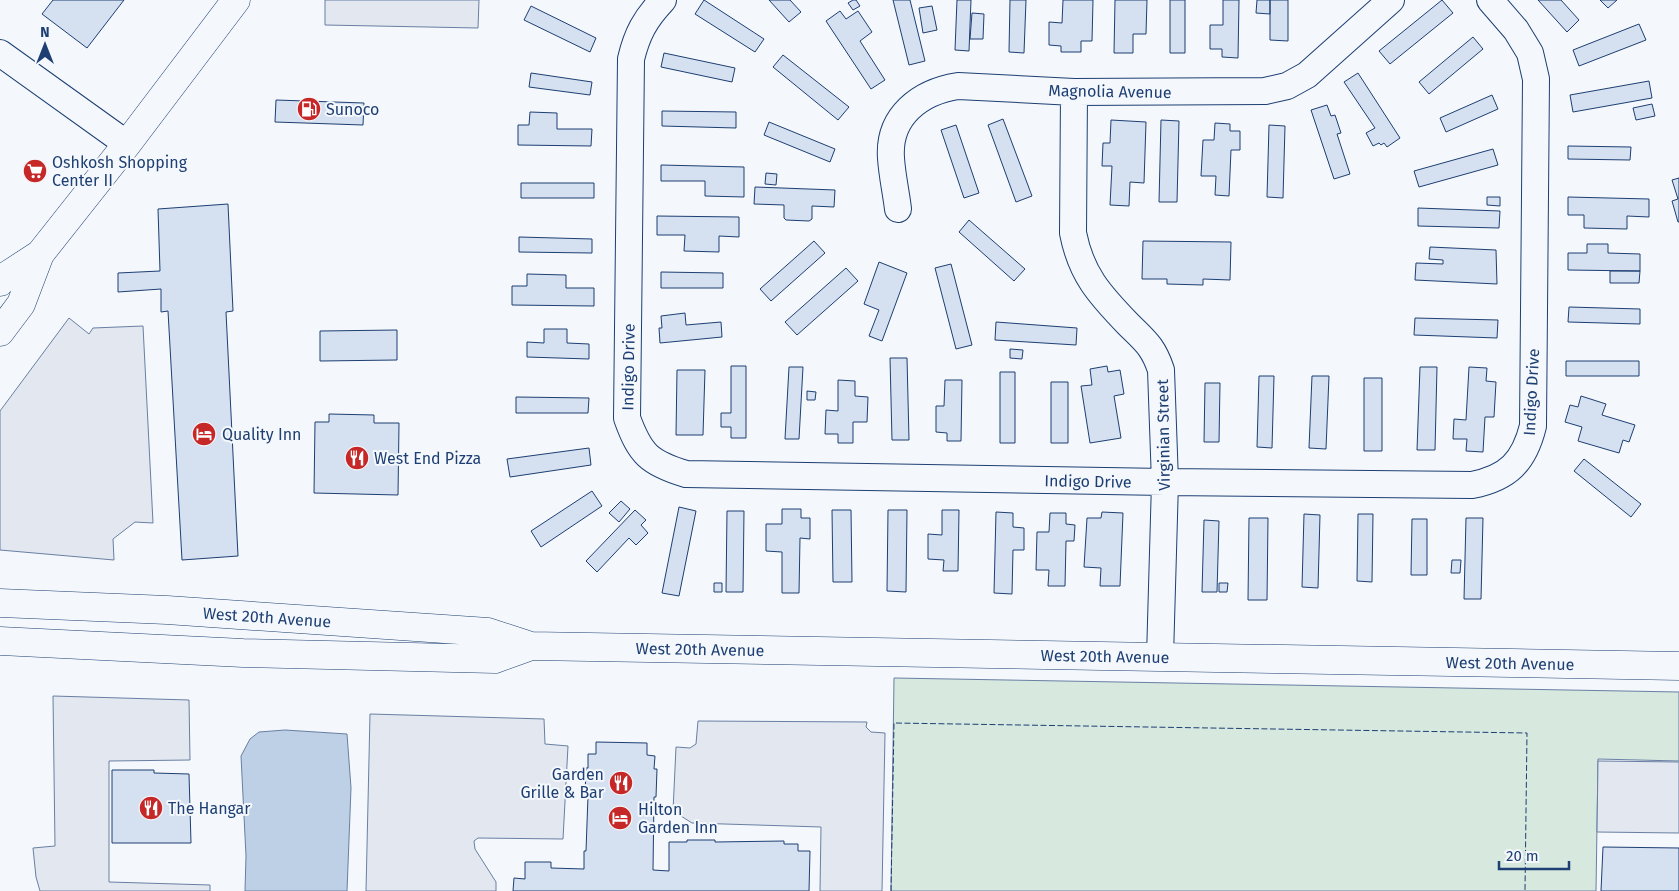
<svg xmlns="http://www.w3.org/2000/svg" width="1679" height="891" viewBox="0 0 1679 891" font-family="'Fira Sans',sans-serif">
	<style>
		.green { fill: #d7e8df; stroke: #687fa3 }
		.parking { fill: #e3e8f0; stroke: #687fa3 }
		.water { fill: #bed0e5; stroke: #687fa3 }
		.building { fill: #d5e0f0; stroke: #1d3f73 }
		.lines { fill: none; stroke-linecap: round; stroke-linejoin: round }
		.minor-casing { stroke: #1d3f73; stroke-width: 28 }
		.major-casing { stroke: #1d3f73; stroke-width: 29 }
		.minor { stroke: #f4f7fb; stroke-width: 26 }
		.major { stroke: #f4f7fb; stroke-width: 28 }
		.fence { stroke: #1d3f73; stroke-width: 1; stroke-dasharray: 6 2.5; stroke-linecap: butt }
		.labels { text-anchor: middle; stroke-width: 4; stroke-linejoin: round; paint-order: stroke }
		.street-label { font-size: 16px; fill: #1d3f73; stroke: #f4f7fb }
		.poi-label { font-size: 16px; fill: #1d3f73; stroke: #f4f7fb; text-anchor: start }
	</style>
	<rect width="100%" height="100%" fill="#f4f7fb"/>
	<path class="green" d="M894,678L1679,692V761L1598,759L1596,891H891Z"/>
	<path class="parking" d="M325,0H479L478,28L325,25Z
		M69,318L89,334L93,328L143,326L153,523L135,522L113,539L114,560L0,550V411Z
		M53,696L189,700L190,760L109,761V882L210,885V891H40L36,877L33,848L55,846Z
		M370,714L544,719L545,744L568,746L563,839L478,838L474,841L475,849L496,882V891H366Z
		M698,721L867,722L866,727L871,732L885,733L882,891H820L821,827L692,823L673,811L676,747L690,748L696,744Z
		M1598,761L1679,762V833L1597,832Z"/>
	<path class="water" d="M285,730L347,734L351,788L347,891H245L246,856L241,756L250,739L259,732Z"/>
	<path class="building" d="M53,0H124L87,48L42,14Z
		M704,0L764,39L755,52L695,14Z
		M769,0H790L801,12L789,22Z
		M853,0H856L860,6L853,10L848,3Z
		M893,0H910L925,61L909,65Z
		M957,0H971L969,51L955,50Z
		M1010,0H1026L1024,53L1009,52Z
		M1063,0H1093L1092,41H1081V52H1061V46L1049,45V22L1062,23Z
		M1115,0H1147L1146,34H1133V53H1114Z
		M1170,0H1185V53H1170Z
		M1223,0H1239L1238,58L1222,57V49H1210V25H1223Z
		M1257,0H1270V14L1256,13Z
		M1270,0H1288V41L1270,40Z
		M1442,0L1453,13L1390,64L1379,51Z
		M1538,0H1561L1579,20L1567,32Z
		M1600,0H1617L1608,8Z
		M531,6L596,38L590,52L524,20Z
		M932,6L937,30L923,33L919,8Z
		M840,11L846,19L858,11L872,32L860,41L885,80L871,89L826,21Z
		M972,13L984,14L983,39H970Z
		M1639,24L1646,40L1579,66L1573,50Z
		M1473,37L1483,49L1429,94L1419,82Z
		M664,53L735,68L732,82L661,67Z
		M783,55L849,107L838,120L773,67Z
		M531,73L592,82L590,95L529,87Z
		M1358,73L1400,138L1387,147L1384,143L1381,145L1379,143L1373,146L1366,133L1375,128L1344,82Z
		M1649,81L1652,98L1573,112L1570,95Z
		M1492,95L1498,109L1446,132L1440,118Z
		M276,100L364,103L363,125L275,122Z
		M1652,104L1655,116L1636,120L1633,108Z
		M1327,105L1331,116L1335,115L1341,133L1337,134L1350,174L1334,179L1311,110Z
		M662,111L736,112V128L662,126Z
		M530,112L557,113V129H592L591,146L518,145V125H529Z
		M1003,119L1032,196L1016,202L988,125Z
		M1111,120L1146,122L1144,183L1130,182L1129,206L1110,205L1112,166H1102L1103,143H1110Z
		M1161,120L1179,121L1177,202H1159Z
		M769,122L835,149L830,162L764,135Z
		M1215,123L1230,124V131H1240V150H1231L1229,196L1215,195L1216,176H1201L1203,140H1214Z
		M956,125L979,193L964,198L941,130Z
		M1269,125L1285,126L1283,198L1267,197Z
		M1568,146L1631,147L1630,160L1568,159Z
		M1493,149L1498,165L1419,187L1414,171Z
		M661,165L744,167V197L705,196V181H661Z
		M766,173L777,174L776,185L765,184Z
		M1679,178V222H1678L1672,201L1678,199L1672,180Z
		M521,183H594V198H521Z
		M755,187L835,190L834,207L812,206V219L809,221L786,220L784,218V205L754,204Z
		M1487,197H1500V206L1487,205Z
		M1568,197L1649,199V217L1627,216V229L1584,228V215H1568Z
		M228,204L233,311L226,312L238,556L182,560L168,311L161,312V289L118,292V273L160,271L158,209Z
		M1418,208L1500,211L1499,228L1418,226Z
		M657,216L739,217V237L719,236V252L684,251L685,235H657Z
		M969,220L1025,269L1014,281L959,232Z
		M519,237L592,239V253L519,252Z
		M814,241L825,253L771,301L760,289Z
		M1143,241L1231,242L1230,280L1203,279V285L1167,284V279H1142Z
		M1587,244H1608V253L1640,254V271L1568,270V253H1587Z
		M1430,247L1496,250L1497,284L1415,280L1416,263L1443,264V260L1429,259Z
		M879,262L907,273L882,341L869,336L879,310L864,304Z
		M951,264L972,345L956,349L935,268Z
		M846,268L858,281L797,335L785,322Z
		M1610,271H1640L1639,283H1610Z
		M661,272L723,273V288H661Z
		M527,274L566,275V288H594V306L512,305V286H527Z
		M1569,307L1640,309V324L1568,322Z
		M685,313L686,325L721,322L722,337L660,343L659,328H662L661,316Z
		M1415,318L1498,320L1497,338L1414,335Z
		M996,322L1077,328L1076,345L995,340Z
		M544,329H567V343L589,344V359L527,357V342L544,343Z
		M397,330V360L320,361V331Z
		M1010,349L1023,350L1022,359L1010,358Z
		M890,358H907L909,440H892Z
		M1566,361H1639V376H1566Z
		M731,366H746V438H731V427H721V413H731Z
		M1107,366L1108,372L1120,370L1124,394L1114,396L1121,438L1090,443L1081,386L1092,385L1090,369Z
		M789,367H803L799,439H785Z
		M1420,367H1437L1435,450H1417Z
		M1469,367L1487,368L1486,381L1496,382L1494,417H1485L1483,452L1466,451L1467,439H1453L1454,419L1466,420Z
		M677,370H705L703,435H676Z
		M1000,372H1015V443H1000Z
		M1259,376H1274L1272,448L1257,447Z
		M1312,376H1329L1326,449L1309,448Z
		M1364,378H1382V451H1364Z
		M838,380L855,381V396L868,397L867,422H853V443H838V434H825L826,410L838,411Z
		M945,380H962L961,441H947V433L936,432V406H944Z
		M1051,382H1068V443H1051Z
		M1205,383H1220L1219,442H1204Z
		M807,391L816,392L815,400H807Z
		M1581,396L1606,404L1602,415L1635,425L1629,442L1623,440L1619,453L1578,441L1582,427L1565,422L1570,405L1578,407Z
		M516,397L589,398L588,413H516Z
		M329,414L374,415V423H399L398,495L314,493L315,422H329Z
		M589,448L591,465L510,477L507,459Z
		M1584,459L1641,504L1631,517L1574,471Z
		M592,491L602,506L541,547L531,531Z
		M621,501L630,509L619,522L609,513Z
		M679,507L696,511L679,596L662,593Z
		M782,509H801V518H810V539L800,538L799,593H782V552L766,551V524H782Z
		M635,510L646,520L641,525L648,533L636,545L629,538L597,572L586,561Z
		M832,510H851L852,582H833Z
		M888,510H907L906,592L887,591Z
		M942,510H959L958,571H943L944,560L928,559V534L942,535Z
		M727,511H744L743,592H726Z
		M996,512L1013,513V527L1024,528V550H1013L1012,594L994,593Z
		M1102,512L1123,513L1120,586H1100L1101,568L1084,567L1087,518H1101Z
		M1050,513H1066V524L1075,525L1074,541H1066L1065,586H1048L1049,570H1036L1037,532H1049Z
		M1304,514L1320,515L1318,588L1302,587Z
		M1358,514H1373L1372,582L1357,581Z
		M1249,518H1268L1267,600H1248Z
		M1466,518H1483L1481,599H1464Z
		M1412,519H1427V575H1411Z
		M1204,520L1219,521L1217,592H1202Z
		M1452,560H1461L1460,573H1451Z
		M714,583H722V592H714Z
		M1219,583H1228L1227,592H1219Z
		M596,742L647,743V755L655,756L654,769H657L656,797H654L653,870L669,871V842H687V840H715V842L784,841V844H798V851H810L809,891H513L514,878L525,879V862H551V868L584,869V851H586L588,796H585L586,768H588V754H596Z
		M112,770H154V773L189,774L191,843H112Z
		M1603,847L1679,848V891H1601Z"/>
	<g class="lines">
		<g class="minor-casing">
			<path id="minor" d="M663,0C645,19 637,34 631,59L627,418C640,454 649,463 686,474L1165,482L1472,485C1508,478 1524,462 1533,426L1536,79L1530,53L1516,30L1490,0
				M0,53L127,144
				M1074,92L1073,233C1081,274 1099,294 1128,324C1145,341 1153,346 1161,370L1165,482L1160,657
				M898,209C896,192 892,175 891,158C888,116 920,92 958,86L1074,92L1265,91L1287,86L1307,75L1391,0"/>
		</g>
		<g class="major-casing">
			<path id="major" d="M0,282L3,278L40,254
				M0,332L21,304L40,254L127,144L236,0
				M0,603L167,610L488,632L531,646L1679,666
				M0,641L243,653L495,659L531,646"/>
		</g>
		<use href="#minor" class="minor"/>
		<use href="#major" class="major"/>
		<path class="fence" d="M891,891L894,723L1527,733L1525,891"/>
	</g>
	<defs>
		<g id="fuel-disc" transform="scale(1.25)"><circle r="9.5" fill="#c62828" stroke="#f4f7fb"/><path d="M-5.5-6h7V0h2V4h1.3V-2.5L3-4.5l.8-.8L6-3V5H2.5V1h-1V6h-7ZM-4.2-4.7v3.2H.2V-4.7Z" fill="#fff"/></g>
		<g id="supermarket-disc" transform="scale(1.25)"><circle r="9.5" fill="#c62828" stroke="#f4f7fb"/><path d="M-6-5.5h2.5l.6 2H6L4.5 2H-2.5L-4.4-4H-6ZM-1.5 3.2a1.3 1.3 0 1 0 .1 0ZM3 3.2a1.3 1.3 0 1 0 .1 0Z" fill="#fff"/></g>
		<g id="hotel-disc" transform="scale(1.25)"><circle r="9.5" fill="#c62828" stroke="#f4f7fb"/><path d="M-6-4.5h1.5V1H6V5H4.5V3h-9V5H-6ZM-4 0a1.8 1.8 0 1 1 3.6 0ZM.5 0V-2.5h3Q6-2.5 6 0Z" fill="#fff"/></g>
		<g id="restaurant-disc" transform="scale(1.25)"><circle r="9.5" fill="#c62828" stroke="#f4f7fb"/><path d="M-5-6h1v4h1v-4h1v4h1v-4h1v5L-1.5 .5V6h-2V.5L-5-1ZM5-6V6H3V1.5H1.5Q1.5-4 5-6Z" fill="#fff"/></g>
	</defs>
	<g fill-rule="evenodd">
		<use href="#fuel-disc" x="309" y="109"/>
		<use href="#supermarket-disc" x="35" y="171"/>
		<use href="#hotel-disc" x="204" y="434"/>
		<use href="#restaurant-disc" x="357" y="458"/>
		<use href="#restaurant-disc" x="621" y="783"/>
		<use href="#restaurant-disc" x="151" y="808"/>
		<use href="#hotel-disc" x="620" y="818"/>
	</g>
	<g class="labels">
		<g class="street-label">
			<text transform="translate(1110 91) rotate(1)" y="6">Magnolia Avenue</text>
			<text transform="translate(628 367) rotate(-89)" y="6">Indigo Drive</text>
			<text transform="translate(1531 392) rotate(-87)" y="6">Indigo Drive</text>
			<text transform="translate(1163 435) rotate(-91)" y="6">Virginian Street</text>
			<text transform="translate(1088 481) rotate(1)" y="6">Indigo Drive</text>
			<text transform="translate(267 617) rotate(4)" y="6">West 20th Avenue</text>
			<text transform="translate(700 649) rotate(1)" y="6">West 20th Avenue</text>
			<text transform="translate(1105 656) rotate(1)" y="6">West 20th Avenue</text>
			<text transform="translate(1510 663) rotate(1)" y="6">West 20th Avenue</text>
		</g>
		<g class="poi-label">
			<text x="326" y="115">Sunoco</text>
			<text x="52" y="168">Oshkosh Shopping<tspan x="52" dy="18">Center II</tspan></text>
			<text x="222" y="440">Quality Inn</text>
			<text x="374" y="464">West End Pizza</text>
			<text x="604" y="780" text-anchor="end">Garden<tspan x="604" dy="18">Grille &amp; Bar</tspan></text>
			<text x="168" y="814">The Hangar</text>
			<text x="638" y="815">Hilton<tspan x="638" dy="18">Garden Inn</tspan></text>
		</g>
	</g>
	<g transform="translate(45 45)" stroke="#f4f7fb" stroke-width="4" paint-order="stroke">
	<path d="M0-4L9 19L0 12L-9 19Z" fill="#1d3f73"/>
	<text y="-8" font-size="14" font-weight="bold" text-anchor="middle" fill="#1d3f73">N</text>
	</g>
	<path d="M1499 861v8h70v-8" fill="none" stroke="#1d3f73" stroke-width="2.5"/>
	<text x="1506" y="861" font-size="15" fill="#1d3f73" stroke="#f4f7fb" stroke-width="4" paint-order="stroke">20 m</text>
</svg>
